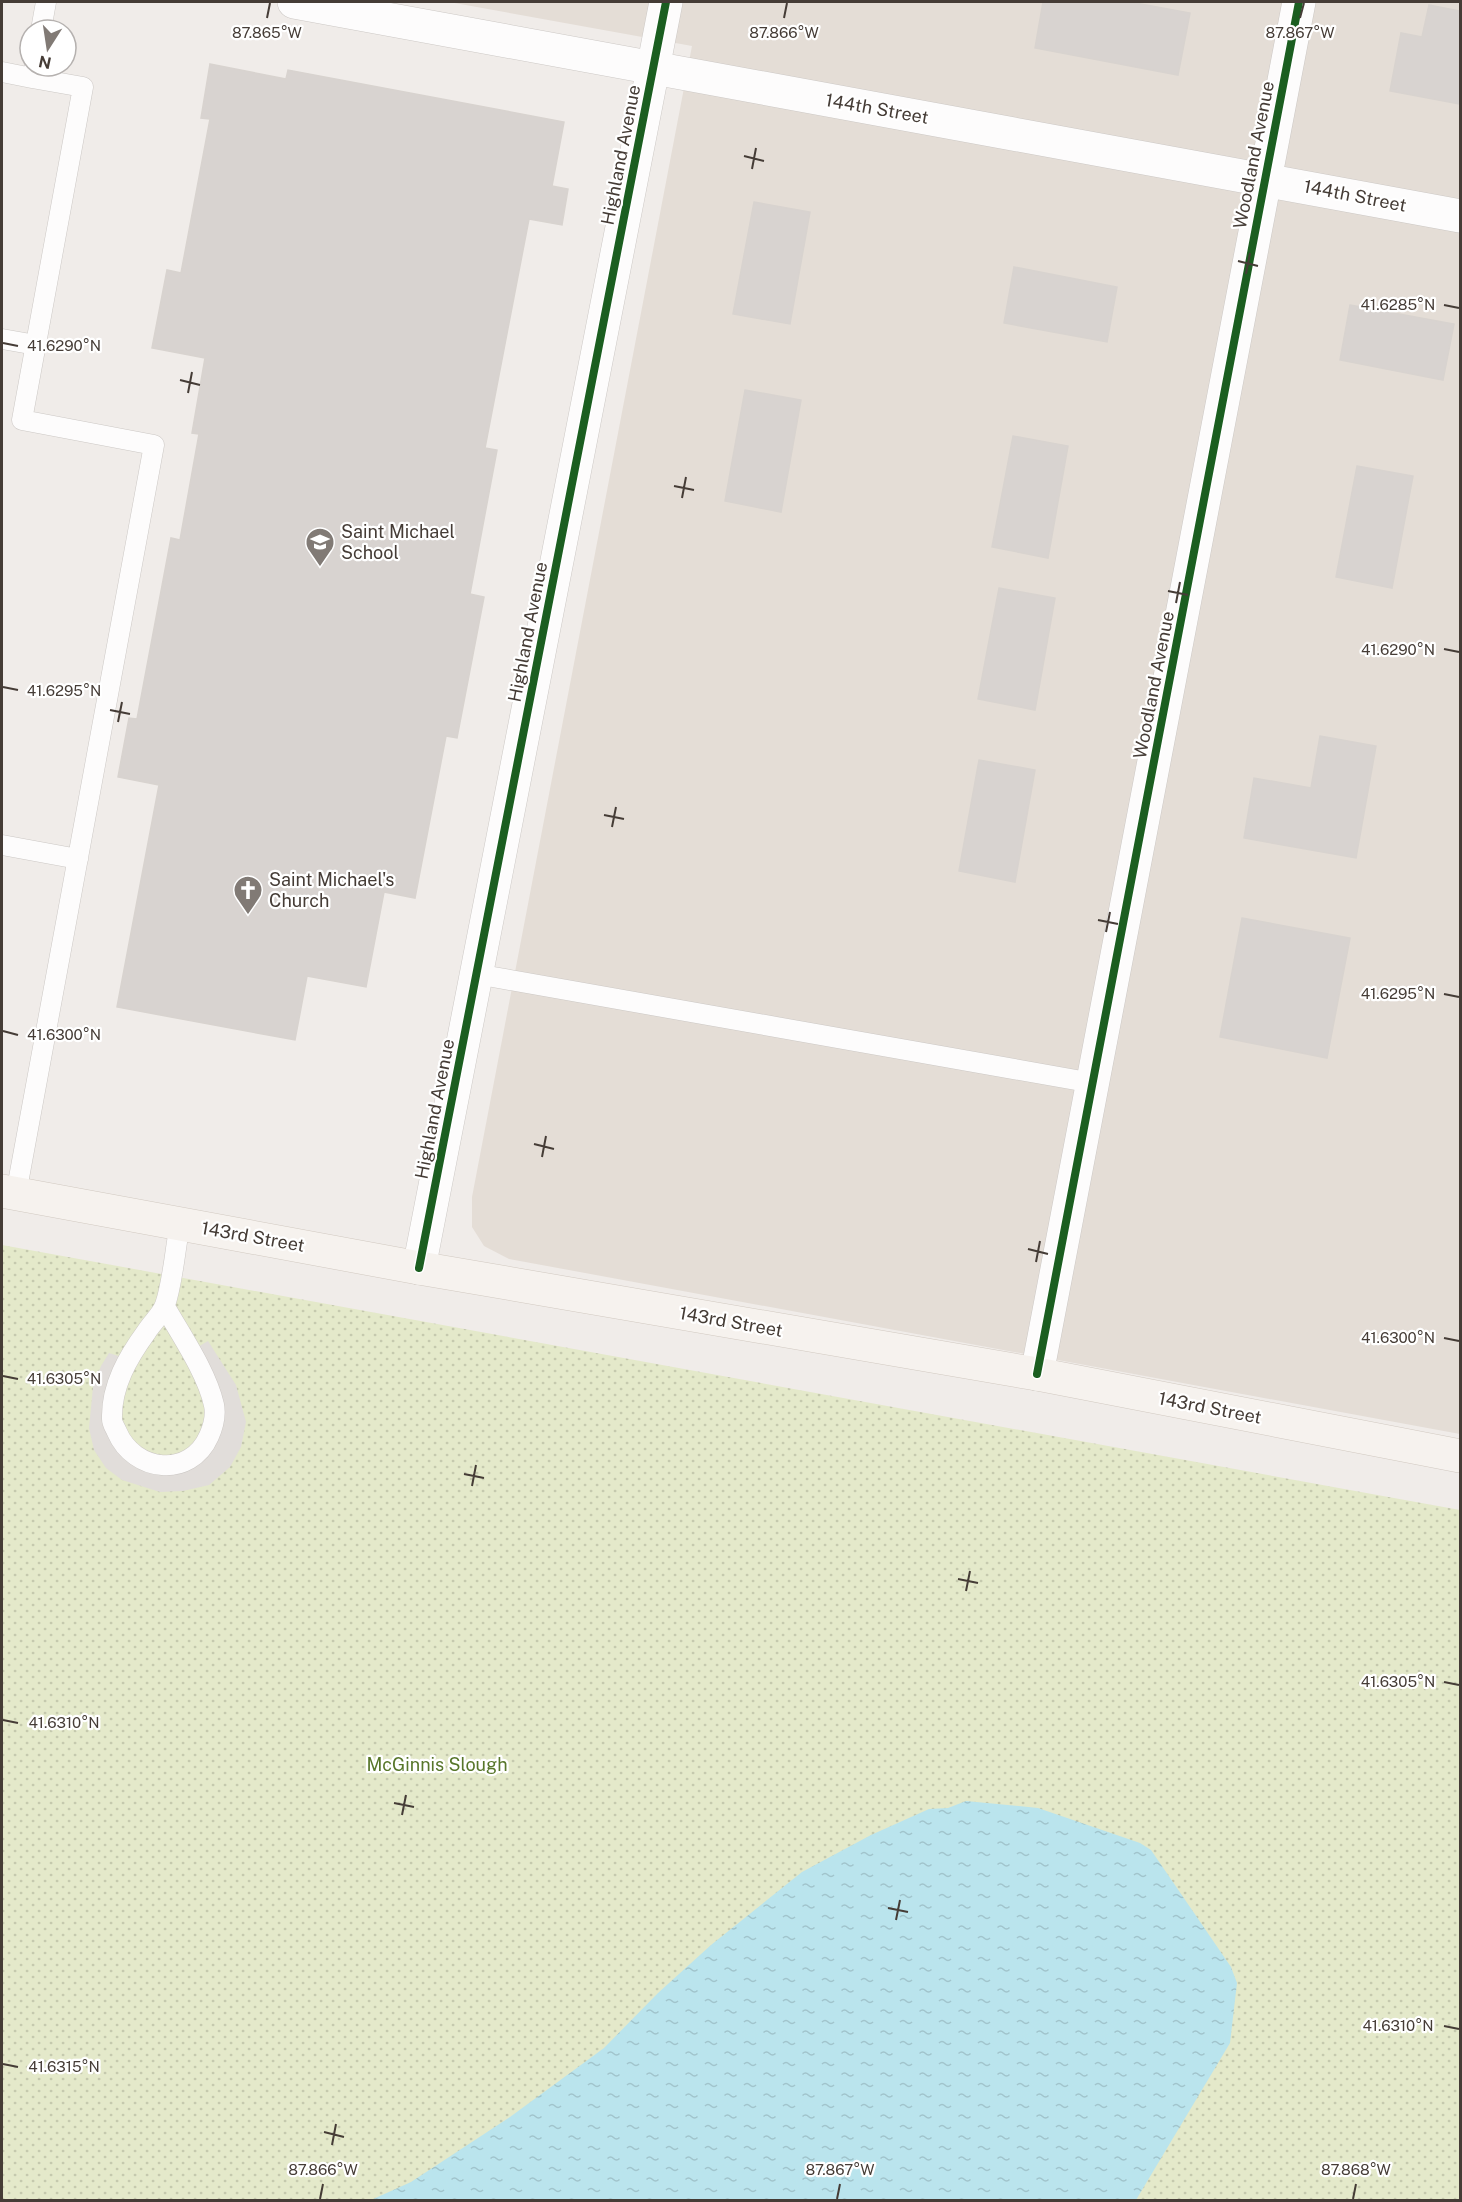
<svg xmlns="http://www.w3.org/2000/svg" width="1462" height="2202" viewBox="0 0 1462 2202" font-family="'Public Sans',sans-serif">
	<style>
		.residential { fill: #e4ddd6 }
		.park { fill: url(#park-dots) }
		.parking { fill: #e1ddda }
		.water { fill: url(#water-ripples) }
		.building { fill: #d8d3d0; stroke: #d8d3cf; stroke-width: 1.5 }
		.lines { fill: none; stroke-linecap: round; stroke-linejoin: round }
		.service-casing { stroke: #ccc8c5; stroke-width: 21 }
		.minor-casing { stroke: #ccc8c5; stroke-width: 34 }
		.secondary-casing { stroke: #d1c9c1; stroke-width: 34 }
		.service { stroke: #fdfcfc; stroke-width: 20 }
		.minor { stroke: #fdfcfc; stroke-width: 33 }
		.secondary { stroke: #f6f2ee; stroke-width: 33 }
		.cycleway-casing { stroke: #fff; stroke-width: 11 }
		.cycleway { stroke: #1b5e20; stroke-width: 8 }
		.ticks { fill: none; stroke: #453c36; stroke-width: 2 }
		.labels { text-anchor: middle; stroke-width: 4.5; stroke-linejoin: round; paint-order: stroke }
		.street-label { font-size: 18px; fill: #453c36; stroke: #fff }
		.poi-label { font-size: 18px; fill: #453c36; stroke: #fff; text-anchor: start }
		.park-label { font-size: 18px; fill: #57762a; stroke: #fff }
		.ticks-label { font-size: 15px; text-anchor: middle; fill: #453c36; stroke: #fff; stroke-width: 4.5; stroke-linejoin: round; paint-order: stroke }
	</style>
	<defs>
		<pattern id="park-dots" width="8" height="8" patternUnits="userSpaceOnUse" patternTransform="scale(1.5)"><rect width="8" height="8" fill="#e4e9ca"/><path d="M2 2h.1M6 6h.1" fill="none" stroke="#c5c9ae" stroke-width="1.8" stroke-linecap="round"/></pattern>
		<pattern id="water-ripples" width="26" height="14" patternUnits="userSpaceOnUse" patternTransform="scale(1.5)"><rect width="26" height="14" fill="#bae4ed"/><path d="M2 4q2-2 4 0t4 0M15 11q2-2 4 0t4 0" fill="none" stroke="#a1c4cc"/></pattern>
	</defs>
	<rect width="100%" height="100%" fill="#f0ece9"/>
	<path class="residential" d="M449,2H1460V1434L509,1259L484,1246L472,1227V1197L692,46Z"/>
	<path class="park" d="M2,1245L1460,1510V2200H2Z"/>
	<path class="parking" d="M208,1341L236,1385L246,1422L241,1447L230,1467L209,1485L183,1491L160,1492L122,1480L106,1468L94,1450L89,1428L93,1387L101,1366L109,1353L128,1359L114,1394L122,1443L175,1465L213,1426L191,1351Z"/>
	<path class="water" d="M966,1801L1038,1808L1140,1843L1151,1850L1231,1967L1237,1983L1230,2043L1136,2200H371L411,2182L510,2117L604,2048L658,1993L711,1945L802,1872L871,1835L929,1809L948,1808Z"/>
	<path class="building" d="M1043,2H1130L1190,13L1178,75L1035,48Z
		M1429,5L1460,11V104L1390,91L1401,33L1422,37Z
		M210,64L286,79L288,70L564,122L552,186L568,189L562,225L529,219L485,448L497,450L470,594L484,597L457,738L446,736L415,898L384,892L366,987L307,976L295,1040L117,1007L159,785L118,777L129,718L137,719L171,538L180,540L199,434L192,433L205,358L152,348L167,270L181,273L210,119L201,118Z
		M754,202L810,212L790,324L733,314Z
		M1014,267L1117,287L1107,342L1004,323Z
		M1350,305L1454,324L1443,380L1340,360Z
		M745,390L801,400L781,512L725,501Z
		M1013,436L1068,446L1048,558L992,547Z
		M1357,466L1413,476L1392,588L1336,577Z
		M999,588L1055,598L1035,710L978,699Z
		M1320,736L1376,746L1356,858L1244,838L1254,778L1311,788Z
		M979,760L1035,770L1015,882L959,871Z
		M1242,918L1350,938L1327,1058L1220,1037Z"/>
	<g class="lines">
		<g class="service-casing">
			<path id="service" d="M41,30L46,2
				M2,72L32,78
				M2,339L36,345
				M2,845L78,859
				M476,974L1093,1083
				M16,1194L154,445L22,420L83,87L32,78L35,66
				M165,1307C181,1335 207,1373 214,1405C216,1415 213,1427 209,1436C190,1479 134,1472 117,1432C115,1427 112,1424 112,1419C111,1386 128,1357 147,1331C152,1323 162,1314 165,1305C173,1282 175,1249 180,1224"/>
		</g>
		<g class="minor-casing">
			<path id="minor" d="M294,2L1460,216
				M419,1268L666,2
				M1037,1374L1299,2"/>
		</g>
		<g class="secondary-casing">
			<path id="secondary" d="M2,1191L419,1268L1037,1374L1460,1456"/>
		</g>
		<use href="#service" class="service"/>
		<use href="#minor" class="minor"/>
		<use href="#secondary" class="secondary"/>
		<g class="cycleway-casing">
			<path id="cycleway" d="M419,1268L666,2
				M1037,1374L1299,2"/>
		</g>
		<use href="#cycleway" class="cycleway"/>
	</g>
	<path class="ticks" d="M267,18L270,3M784,18L787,3M1300,18L1304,3M744,156L764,161M752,169L756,148M1238,261L1258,266M1246,274L1250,253M1444,305L1459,308M3,343L18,346M180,380L200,385M188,393L192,372M674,486L694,490M682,498L686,477M1168,591L1188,595M1176,603L1180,582M1444,649L1459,652M3,687L18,690M110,710L130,714M118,722L122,702M604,815L624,819M612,827L616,807M1098,920L1118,924M1106,932L1110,912M1444,994L1459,997M3,1031L18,1035M534,1144L554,1149M542,1157L546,1136M1028,1249L1048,1254M1036,1262L1040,1241M1444,1338L1459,1341M3,1376L18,1379M464,1474L484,1478M472,1486L476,1465M958,1579L978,1583M966,1591L970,1571M1444,1682L1459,1685M3,1720L18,1723M394,1803L414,1807M402,1815L406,1795M888,1908L908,1912M896,1920L900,1900M1444,2026L1459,2029M3,2064L18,2067M324,2132L344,2137M332,2145L336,2124M320,2199L323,2184M837,2199L840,2184M1353,2199L1356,2184"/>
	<defs>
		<g id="school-pin" transform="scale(1.5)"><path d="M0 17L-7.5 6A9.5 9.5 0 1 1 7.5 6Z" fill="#817a75" stroke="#fff"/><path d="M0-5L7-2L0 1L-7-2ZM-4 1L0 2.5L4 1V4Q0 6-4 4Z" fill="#fff"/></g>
		<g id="church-pin" transform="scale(1.5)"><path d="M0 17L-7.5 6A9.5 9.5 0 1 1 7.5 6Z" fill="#817a75" stroke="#fff"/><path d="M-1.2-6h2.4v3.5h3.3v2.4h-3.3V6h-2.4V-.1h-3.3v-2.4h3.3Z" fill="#fff"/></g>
	</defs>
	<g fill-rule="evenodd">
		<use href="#school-pin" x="320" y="542"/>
		<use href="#church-pin" x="248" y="890"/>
	</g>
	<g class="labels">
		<g class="street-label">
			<text transform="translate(877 109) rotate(10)" y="6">144th Street</text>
			<text transform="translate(621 155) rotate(-79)" y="6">Highland Avenue</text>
			<text transform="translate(1254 155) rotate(-79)" y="6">Woodland Avenue</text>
			<text transform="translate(1355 196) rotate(11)" y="6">144th Street</text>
			<text transform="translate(528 632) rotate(-79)" y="6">Highland Avenue</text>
			<text transform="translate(1154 685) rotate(-79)" y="6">Woodland Avenue</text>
			<text transform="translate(435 1109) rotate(-79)" y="6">Highland Avenue</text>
			<text transform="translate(253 1237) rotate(10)" y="6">143rd Street</text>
			<text transform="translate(731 1322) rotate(10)" y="6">143rd Street</text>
			<text transform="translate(1210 1408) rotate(11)" y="6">143rd Street</text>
		</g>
		<g class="poi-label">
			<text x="341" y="538">Saint Michael<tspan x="341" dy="21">School</tspan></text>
			<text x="269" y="886">Saint Michael's<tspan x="269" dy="21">Church</tspan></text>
		</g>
		<g class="park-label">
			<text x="437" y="1771">McGinnis Slough</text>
		</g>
	</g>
	<g class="ticks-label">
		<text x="267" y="38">87.865°W</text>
		<text x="784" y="38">87.866°W</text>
		<text x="1300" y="38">87.867°W</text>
		<text x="1398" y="310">41.6285°N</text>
		<text x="64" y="351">41.6290°N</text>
		<text x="1398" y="655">41.6290°N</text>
		<text x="64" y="696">41.6295°N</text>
		<text x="1398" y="999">41.6295°N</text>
		<text x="64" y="1040">41.6300°N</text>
		<text x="1398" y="1343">41.6300°N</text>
		<text x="64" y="1384">41.6305°N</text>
		<text x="1398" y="1687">41.6305°N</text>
		<text x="64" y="1728">41.6310°N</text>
		<text x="1398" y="2031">41.6310°N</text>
		<text x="64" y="2072">41.6315°N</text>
		<text x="323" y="2175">87.866°W</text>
		<text x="840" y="2175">87.867°W</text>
		<text x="1356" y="2175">87.868°W</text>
	</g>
	<rect width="1462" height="2202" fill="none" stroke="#453c36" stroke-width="6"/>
	<g transform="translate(48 48) rotate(192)"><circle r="28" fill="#ffffff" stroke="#b5b1af" stroke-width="1.5"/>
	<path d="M0-4.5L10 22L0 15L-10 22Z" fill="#817a75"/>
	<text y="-9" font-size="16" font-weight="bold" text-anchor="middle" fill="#453c36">N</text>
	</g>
</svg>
